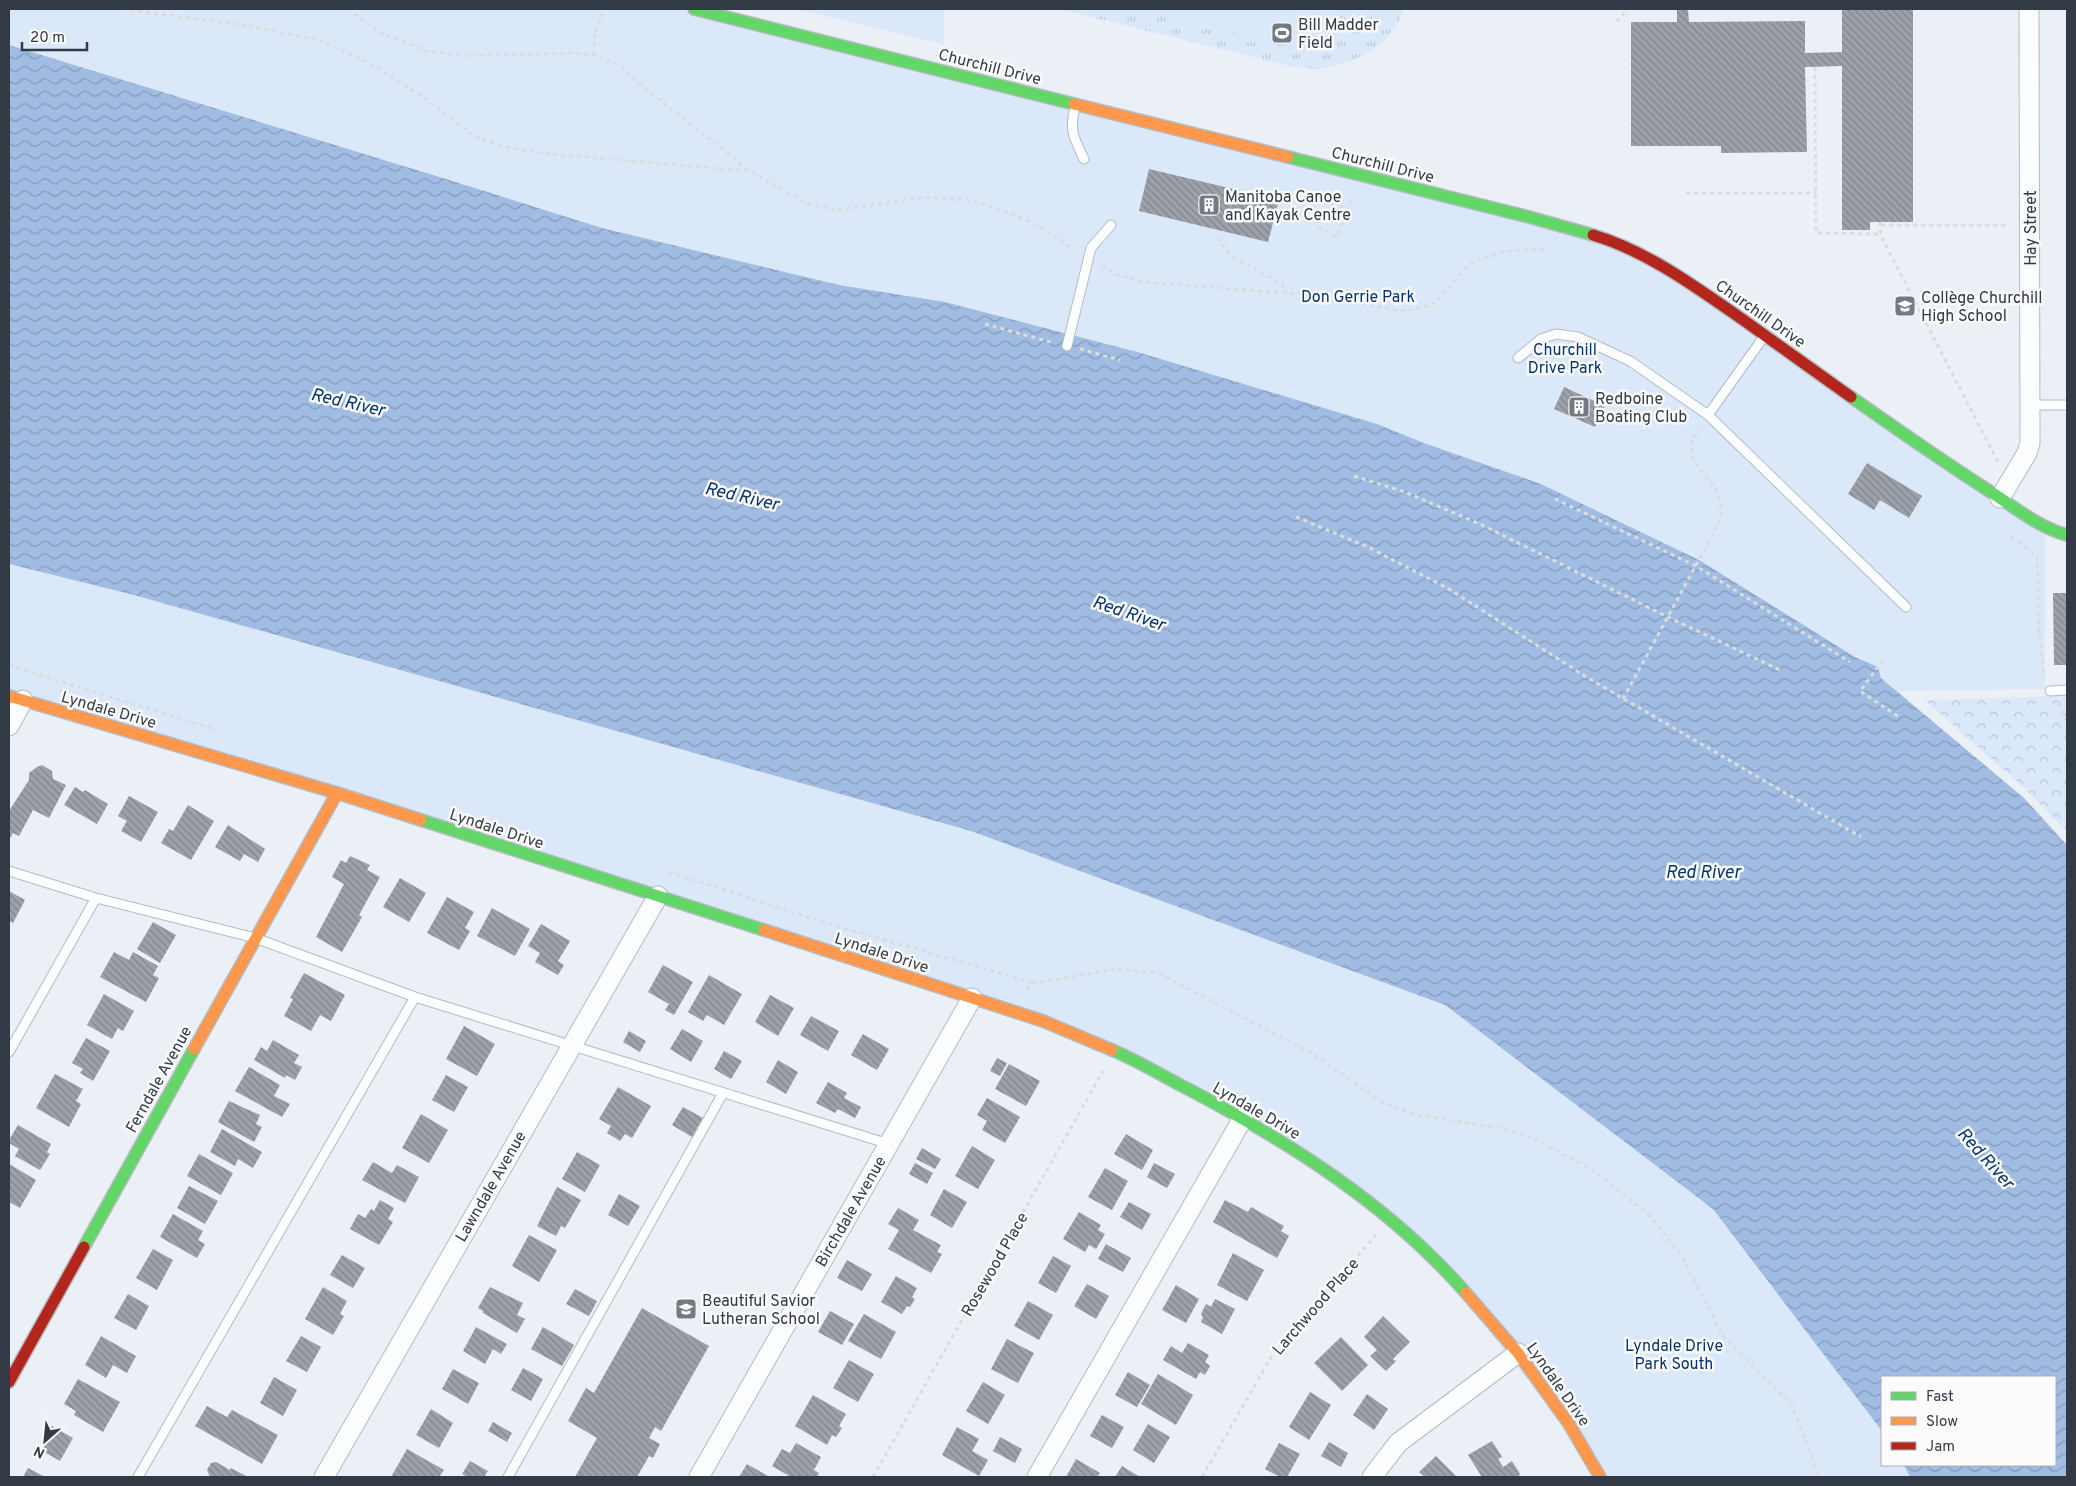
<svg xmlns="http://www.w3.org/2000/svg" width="2076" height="1486" viewBox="0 0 2076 1486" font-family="Overpass,sans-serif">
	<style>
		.grass { fill: url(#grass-tufts) }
		.forest { fill: url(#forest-crowns) }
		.green { fill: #dae8fa }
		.water { fill: url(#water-waves) }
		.building { fill: url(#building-back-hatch) }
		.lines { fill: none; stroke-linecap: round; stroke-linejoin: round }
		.lane-casing { stroke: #b5bbc2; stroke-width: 11 }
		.street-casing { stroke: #b5bbc2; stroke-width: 21 }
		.fast-casing { stroke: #b5bbc2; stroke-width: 14 }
		.slow-casing { stroke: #b5bbc2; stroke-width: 14 }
		.jam-casing { stroke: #b5bbc2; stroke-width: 14 }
		.path { stroke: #dbdcde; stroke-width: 3; stroke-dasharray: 4 4; stroke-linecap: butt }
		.lane { stroke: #fcfdfe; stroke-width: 9 }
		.street { stroke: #fcfdfe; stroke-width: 19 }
		.fast { stroke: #63d668; stroke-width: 11 }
		.slow { stroke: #ff974d; stroke-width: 11 }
		.jam { stroke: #b3261e; stroke-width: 11 }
		.labels { text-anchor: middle; stroke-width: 5; stroke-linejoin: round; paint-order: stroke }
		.poi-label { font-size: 16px; fill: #323a45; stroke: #fbfbfb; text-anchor: start }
		.street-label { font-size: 16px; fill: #323a45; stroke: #fbfbfb }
		.park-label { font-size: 16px; fill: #033471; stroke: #fbfbfb }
		.water-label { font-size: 18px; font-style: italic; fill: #033471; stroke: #fbfbfb }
	</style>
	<defs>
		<pattern id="grass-tufts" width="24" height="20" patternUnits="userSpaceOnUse" patternTransform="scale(1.25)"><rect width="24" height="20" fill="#dae8fa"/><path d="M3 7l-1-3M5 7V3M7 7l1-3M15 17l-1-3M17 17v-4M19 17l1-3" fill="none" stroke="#bcc8d8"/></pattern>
		<pattern id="forest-crowns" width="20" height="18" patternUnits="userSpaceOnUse" patternTransform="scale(1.25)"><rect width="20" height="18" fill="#dae8fa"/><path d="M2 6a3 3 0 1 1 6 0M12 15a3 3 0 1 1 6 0" fill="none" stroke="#bcc8d8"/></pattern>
		<pattern id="water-waves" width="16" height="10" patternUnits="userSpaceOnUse" patternTransform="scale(1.25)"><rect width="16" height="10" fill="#a1bce2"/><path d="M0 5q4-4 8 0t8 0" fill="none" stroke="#849ab9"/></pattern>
		<pattern id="building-back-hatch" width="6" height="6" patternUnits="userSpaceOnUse" patternTransform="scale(1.25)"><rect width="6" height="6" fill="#9da2aa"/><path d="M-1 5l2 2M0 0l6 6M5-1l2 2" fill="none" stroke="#81858c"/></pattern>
	</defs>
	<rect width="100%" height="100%" fill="#ebf0f6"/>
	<path class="grass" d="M1059,9H1404C1392,44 1360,62 1324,68C1314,70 1303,67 1293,67Z"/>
	<path class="forest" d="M2067,696V832L2023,787L1924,700Z"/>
	<path class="green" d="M9,9H694L1612,241L2045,526V689L1897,691L1881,678L1877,667L1855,657L1699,560L1541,484L1424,443L1377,424L1141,353L945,302L839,285L602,228L446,179L9,45Z
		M795,9H944V44Z
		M1141,9H1337L1325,56Z
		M9,564L134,595L971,831L1445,1005L1713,1209L1882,1431V1465H1904L1910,1477H1606L1396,1216L1119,1045L9,696Z"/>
	<path class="water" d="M9,45L446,179L602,228L839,285L945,302L1141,353L1377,424L1424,443L1541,484L1699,560L1855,657L1878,667L1881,678L2024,798L2067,845V1477H1910L1904,1465H2055V1377H1882V1431L1713,1209L1445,1005L971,831L134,595L9,564Z"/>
	<path class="building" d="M1677,9H1688L1689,22L1805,21V53L1842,52V9H1913V222H1870V230H1842V66L1805,67L1807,152L1721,153V146H1631V22H1677Z
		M1149,169L1279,200L1268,242L1139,211Z
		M1564,387L1605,406L1595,427L1554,409Z
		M1867,463L1922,496L1909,518L1880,500L1874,510L1848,494Z
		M2053,593H2067V665H2054Z
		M42,765L52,771L53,779L66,785L49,818L33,810L19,836L13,833L9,840V811L29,780V773L37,767Z
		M75,787L83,792L85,790L108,804L97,824L64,805Z
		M129,796L158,812L141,842L121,831L127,821L118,816Z
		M188,805L214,821L191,860L161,843L169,829L173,831Z
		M228,825L265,849L258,862L244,854L240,861L215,847Z
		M350,856L370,865L367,870L380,877L359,915L362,917L342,952L316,937L344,884L332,877L341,860L346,863Z
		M400,878L426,893L409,922L383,907Z
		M9,891L25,900L13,923L9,921Z
		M447,897L474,912L465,928L470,931L459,950L427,933Z
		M492,908L530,929L515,956L477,936Z
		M153,922L176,935L160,963L137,949Z
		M541,924L570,941L558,961L564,965L558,975L535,962L540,953L528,946Z
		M114,952L129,960L133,952L158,966L153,975L159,978L146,1002L100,977Z
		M663,965L693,982L674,1015L665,1010L669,1004L648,992Z
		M304,973L345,995L331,1021L320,1015L311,1031L284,1016L293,999L290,998Z
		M709,975L742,994L724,1025L707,1015L703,1021L688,1012Z
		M104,994L134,1011L123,1031L118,1028L112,1039L87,1025Z
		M770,995L794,1008L778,1036L755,1022Z
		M811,1016L839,1031L828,1051L800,1035Z
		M464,1026L495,1044L477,1076L446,1059Z
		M682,1029L703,1041L691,1062L670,1049Z
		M629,1031L646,1041L640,1052L623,1042Z
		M863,1034L889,1049L877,1070L851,1055Z
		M86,1038L110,1051L93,1081L80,1073L83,1069L72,1063Z
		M273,1040L299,1055L294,1063L302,1067L295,1080L286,1075L285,1078L254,1060L261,1047L267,1051Z
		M724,1051L742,1061L731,1079L714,1069Z
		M997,1058L1007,1063L1000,1076L990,1071Z
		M778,1060L798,1072L786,1094L766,1082Z
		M1009,1064L1040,1081L1026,1106L995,1089Z
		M249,1067L280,1085L274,1096L290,1104L282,1117L235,1091Z
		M55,1074L83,1089L76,1101L81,1104L69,1127L36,1108Z
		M446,1075L468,1087L454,1112L432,1100Z
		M828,1082L847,1093L844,1098L861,1107L855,1118L838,1109L835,1113L816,1103Z
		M618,1087L651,1106L632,1138L625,1134L620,1141L607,1133L611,1126L599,1119Z
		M987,1098L1020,1117L1005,1143L982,1130L987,1121L977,1115Z
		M229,1101L260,1115L256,1124L262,1127L254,1142L218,1122Z
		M683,1107L703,1118L692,1137L672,1125Z
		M421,1114L448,1130L429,1163L402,1148Z
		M18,1125L51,1144L47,1152L50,1154L40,1170L15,1156L19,1149L9,1143V1140Z
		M222,1129L262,1152L253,1168L238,1159L235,1166L210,1152Z
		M1126,1134L1153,1150L1142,1170L1114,1154Z
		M972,1146L995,1160L978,1189L955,1176Z
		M922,1148L941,1159L935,1169L916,1159Z
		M577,1152L600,1165L585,1192L562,1179Z
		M199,1154L233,1173L221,1195L187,1176Z
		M373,1162L392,1173L397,1165L419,1177L405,1203L362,1180Z
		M915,1163L933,1173L927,1184L909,1174Z
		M1154,1163L1175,1174L1167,1188L1147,1177Z
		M9,1164L36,1180L20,1208L9,1202Z
		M1105,1168L1128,1181L1112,1210L1088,1197Z
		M189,1186L218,1201L205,1224L177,1208Z
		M557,1187L581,1200L565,1228L561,1226L556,1236L537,1226Z
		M944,1189L967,1202L952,1228L930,1215Z
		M619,1194L640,1206L628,1226L608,1215Z
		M380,1200L394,1208L388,1219L393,1222L379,1245L350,1229L358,1214L365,1218L371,1209L374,1211Z
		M1225,1200L1248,1212L1251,1207L1284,1226L1281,1231L1289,1236L1277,1258L1213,1222Z
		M1129,1202L1151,1214L1142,1230L1120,1217Z
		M898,1208L919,1220L913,1230L941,1245L937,1252L942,1254L931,1273L888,1249L899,1230L888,1224Z
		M1079,1212L1101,1225L1098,1230L1105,1234L1096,1249L1089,1245L1085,1252L1063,1239Z
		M173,1214L203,1231L198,1240L205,1244L197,1258L160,1237Z
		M529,1235L557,1250L539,1282L512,1266Z
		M1106,1244L1131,1258L1123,1272L1098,1259Z
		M153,1249L173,1260L157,1290L136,1278Z
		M1233,1253L1264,1270L1247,1301L1217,1285Z
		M342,1255L365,1268L353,1288L330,1275Z
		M1053,1256L1071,1266L1056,1293L1038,1283Z
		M847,1260L872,1274L862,1291L837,1278Z
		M896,1276L917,1288L912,1297L915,1299L910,1307L907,1306L902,1314L881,1302Z
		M1087,1284L1109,1296L1096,1319L1074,1306Z
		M1176,1285L1199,1299L1186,1323L1162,1310Z
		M323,1287L347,1301L340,1314L344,1316L333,1335L305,1319Z
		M490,1287L523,1303L517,1315L525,1319L517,1333L483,1313V1311L478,1308Z
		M575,1289L597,1301L589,1316L566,1304Z
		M128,1294L149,1306L136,1330L114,1318Z
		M1215,1299L1235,1309L1222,1334L1201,1322L1203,1317L1201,1314L1206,1304L1211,1307Z
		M1028,1301L1053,1315L1039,1340L1014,1326Z
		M642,1308L709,1346L661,1431L655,1427L649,1438L660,1444L653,1458L649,1456L637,1477H575L597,1438L568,1421L586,1388L594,1393Z
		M830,1311L854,1324L842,1345L818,1332Z
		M864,1314L896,1332L881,1359L848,1341Z
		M1383,1316L1410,1342L1393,1359L1396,1361L1386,1371L1370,1356L1377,1350L1364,1337Z
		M476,1327L507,1344L501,1354L493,1349L485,1364L463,1351Z
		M543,1327L574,1345L562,1366L531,1349Z
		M101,1336L136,1356L127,1373L113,1365L106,1378L85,1365Z
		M301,1336L321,1347L307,1372L286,1361Z
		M1341,1337L1368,1365L1342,1391L1314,1363Z
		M1007,1339L1034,1353L1018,1383L991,1369Z
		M1188,1343L1209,1355L1205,1362L1210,1366L1205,1375L1200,1372L1196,1379L1163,1360L1171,1346L1182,1353Z
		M849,1360L874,1374L858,1402L833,1388Z
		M523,1368L543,1379L531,1401L511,1390Z
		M453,1369L479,1383L468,1404L442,1389Z
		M1128,1372L1150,1385L1137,1407L1115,1395Z
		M1158,1374L1193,1395L1176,1425L1141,1404Z
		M274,1377L297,1390L283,1416L260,1403Z
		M78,1379L120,1402L103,1432L74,1415L76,1411L64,1404Z
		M983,1382L1005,1395L988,1424L966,1411Z
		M1310,1392L1331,1405L1309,1440L1289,1427Z
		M1367,1394L1388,1409L1374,1430L1353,1415Z
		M813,1395L846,1414L839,1426L842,1428L836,1437L832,1435L827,1445L795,1426Z
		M207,1406L227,1417L232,1410L278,1435L262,1464L195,1426Z
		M431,1409L453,1423L439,1448L416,1435Z
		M1102,1415L1124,1427L1112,1448L1090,1436Z
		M493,1422L512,1433L507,1442L488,1431Z
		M1148,1424L1170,1437L1154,1463L1133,1450Z
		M52,1426L73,1438L60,1461L39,1449Z
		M957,1427L979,1439L972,1451L988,1460L979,1476L942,1455Z
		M1000,1437L1022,1449L1015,1463L993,1451Z
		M1492,1441L1502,1457L1498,1459L1503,1467L1512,1461L1520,1474L1518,1477H1482L1468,1455Z
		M1329,1442L1348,1453L1341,1467L1321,1456Z
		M796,1443L821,1457L814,1470L819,1473L817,1477H791L772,1466L782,1449L790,1453Z
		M1279,1443L1300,1454L1287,1477H1280L1265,1469Z
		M407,1449L444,1470L439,1477H391Z
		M1436,1456L1457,1477H1425L1419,1472Z
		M1076,1459L1100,1473L1097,1477H1066Z
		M470,1461L488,1471L484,1477H468L462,1474Z
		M216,1462L230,1470L231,1468L248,1477H210L207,1470L211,1463Z
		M747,1464L768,1476L767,1477H739Z
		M1122,1466L1140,1477H1115Z
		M28,1468L45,1477H23Z"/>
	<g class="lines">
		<g class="lane-casing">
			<path id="lane" d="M1075,107C1069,131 1074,138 1084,159
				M1067,346L1091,248L1111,225
				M1518,358L1541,339L1556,334L1578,337L1630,361L1708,415L1906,607
				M2031,405H2067
				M1708,415L1763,338
				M2050,691L2067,690
				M9,871L96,898L255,938L415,997L889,1144
				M9,1052L96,898
				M138,1477L415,997
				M508,1477L723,1093"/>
		</g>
		<g class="street-casing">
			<path id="street" d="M2000,498L2027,453L2030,443L2029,9
				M9,726L23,700
				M324,1477L658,896
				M699,1477L972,998
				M1037,1477L1243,1118
				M1372,1477L1398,1443L1518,1353"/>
		</g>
		<g class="fast-casing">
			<path id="fast" d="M694,9L1074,104
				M1288,157L1529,217L1593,235
				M1851,397C1898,430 1945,463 1994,494C2017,509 2040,528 2067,535
				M421,820L764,930
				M1112,1050C1139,1061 1164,1077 1190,1090C1291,1143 1390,1206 1466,1293
				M84,1247L194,1049"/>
		</g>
		<g class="slow-casing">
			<path id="slow" d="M1074,104L1288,157
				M9,696L337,793L421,820
				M764,930L1043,1021L1112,1050
				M194,1049L337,793
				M1466,1293L1518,1353L1569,1424L1600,1477"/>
		</g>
		<g class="jam-casing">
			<path id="jam" d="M1593,235C1647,251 1696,287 1742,319C1778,345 1815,371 1851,397
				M9,1382L84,1247"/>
		</g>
		<path class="path" d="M122,9L250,26L322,41L371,64L428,100L468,132L483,140L515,149L550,154L749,171
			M347,9L381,33L426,51L466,56L574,53L594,55L621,66L641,85L750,171L806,203L837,210L926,197L971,200L1008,212L1043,228L1075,250
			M1617,22L1627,9
			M594,55L595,33L605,9
			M1815,67L1816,233L1881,234
			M1318,189L1313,214L1319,228L1337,237L1353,197
			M1686,193H1816
			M1316,201L1348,208
			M1880,222L1881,236L1998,462
			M1881,225H2009
			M1218,238L1231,256L1282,284L1287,292
			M1102,266L1118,275L1144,282L1328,296L1399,311L1421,308L1436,303L1470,264L1480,259L1507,251L1549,249
			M985,324L1054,343
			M1080,349L1120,360
			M1354,476L1405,492L1480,524L1668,617L1782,671
			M1555,499L1696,566L1850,662
			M1296,517L1368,547L1449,589L1588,678L1861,837
			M2011,537L2037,556L2039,629L2044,677
			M1883,660L1860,691L1899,717
			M9,665L217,730
			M1623,699L1718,525C1721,515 1723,507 1719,497C1710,470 1676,462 1699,428
			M2058,704L2067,720
			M669,872L827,923L1034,983
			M1027,990L1034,983L1116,969L1158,973L1313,1054L1382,1102L1417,1115L1500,1128L1535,1139L1591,1169L1647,1213L1680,1253L1723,1336L1791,1403L1819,1477
			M873,1477L1103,1071
			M1202,1477L1274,1352L1376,1235"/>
		<use href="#lane" class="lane"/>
		<use href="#street" class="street"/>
		<use href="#fast" class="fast"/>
		<use href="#slow" class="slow"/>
		<use href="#jam" class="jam"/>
	</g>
	<defs>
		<g id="stadium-square" transform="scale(1.125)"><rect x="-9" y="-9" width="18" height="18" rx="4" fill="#737a83" stroke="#fbfbfb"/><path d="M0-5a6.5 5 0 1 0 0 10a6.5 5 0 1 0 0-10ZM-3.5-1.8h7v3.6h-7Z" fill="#fff"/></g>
		<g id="building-square" transform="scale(1.125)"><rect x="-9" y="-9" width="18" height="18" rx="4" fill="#737a83" stroke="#fbfbfb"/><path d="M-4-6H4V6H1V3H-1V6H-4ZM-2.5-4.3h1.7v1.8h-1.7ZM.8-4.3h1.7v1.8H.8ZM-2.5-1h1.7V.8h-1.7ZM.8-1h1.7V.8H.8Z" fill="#fff"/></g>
		<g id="school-square" transform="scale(1.125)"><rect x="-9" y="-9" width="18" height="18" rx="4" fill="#737a83" stroke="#fbfbfb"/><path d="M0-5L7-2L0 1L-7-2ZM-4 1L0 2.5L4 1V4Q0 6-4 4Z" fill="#fff"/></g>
	</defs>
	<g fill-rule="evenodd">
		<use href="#stadium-square" x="1282" y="33"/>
		<use href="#building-square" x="1209" y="205"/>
		<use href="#school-square" x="1905" y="306"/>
		<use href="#building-square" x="1579" y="407"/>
		<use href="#school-square" x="686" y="1309"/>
	</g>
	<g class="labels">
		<g class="poi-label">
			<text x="1298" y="30">Bill Madder<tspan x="1298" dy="18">Field</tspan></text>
			<text x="1225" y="202">Manitoba Canoe<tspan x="1225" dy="18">and Kayak Centre</tspan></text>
			<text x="1921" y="303">Collège Churchill<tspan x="1921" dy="18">High School</tspan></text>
			<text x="1595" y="404">Redboine<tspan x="1595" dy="18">Boating Club</tspan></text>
			<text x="702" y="1306">Beautiful Savior<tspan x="702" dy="18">Lutheran School</tspan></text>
		</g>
		<g class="street-label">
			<text transform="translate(990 66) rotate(14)" y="6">Churchill Drive</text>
			<text transform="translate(1383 164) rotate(14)" y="6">Churchill Drive</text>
			<text transform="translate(2030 228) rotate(-90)" y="6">Hay Street</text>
			<text transform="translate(1761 313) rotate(35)" y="6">Churchill Drive</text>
			<text transform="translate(109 709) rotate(16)" y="6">Lyndale Drive</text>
			<text transform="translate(497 828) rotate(18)" y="6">Lyndale Drive</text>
			<text transform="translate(882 952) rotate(18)" y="6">Lyndale Drive</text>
			<text transform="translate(158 1079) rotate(-61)" y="6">Ferndale Avenue</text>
			<text transform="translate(1257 1110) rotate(30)" y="6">Lyndale Drive</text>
			<text transform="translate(490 1186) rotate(-60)" y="6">Lawndale Avenue</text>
			<text transform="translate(850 1211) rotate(-60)" y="6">Birchdale Avenue</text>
			<text transform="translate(994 1264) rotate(-60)" y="6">Rosewood Place</text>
			<text transform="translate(1315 1306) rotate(-49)" y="6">Larchwood Place</text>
			<text transform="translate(1559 1384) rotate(55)" y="6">Lyndale Drive</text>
		</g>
		<g class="park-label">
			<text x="1358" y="302">Don Gerrie Park</text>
			<text x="1565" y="355">Churchill<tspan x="1565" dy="18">Drive Park</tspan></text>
			<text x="1674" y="1351">Lyndale Drive<tspan x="1674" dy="18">Park South</tspan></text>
		</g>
		<g class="water-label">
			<text transform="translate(348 402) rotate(13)" y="6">Red River</text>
			<text transform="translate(742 496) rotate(13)" y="6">Red River</text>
			<text transform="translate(1129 613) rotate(19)" y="6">Red River</text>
			<text x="1703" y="878">Red River</text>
			<text transform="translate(1986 1158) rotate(48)" y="6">Red River</text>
		</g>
	</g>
	<rect width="2076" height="1486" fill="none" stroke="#323a45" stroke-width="20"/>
	<rect x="1881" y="1376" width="175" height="90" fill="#fbfbfb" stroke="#abaeb2"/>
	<rect x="1891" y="1392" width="25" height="8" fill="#63d668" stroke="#abaeb2"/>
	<text x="1926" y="1401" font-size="15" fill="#323a45">Fast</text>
	<rect x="1891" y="1417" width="25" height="8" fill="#ff974d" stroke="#abaeb2"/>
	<text x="1926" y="1426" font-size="15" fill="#323a45">Slow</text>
	<rect x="1891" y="1442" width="25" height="8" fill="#b3261e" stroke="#abaeb2"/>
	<text x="1926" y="1451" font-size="15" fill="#323a45">Jam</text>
	<g transform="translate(45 1441) rotate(207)" stroke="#fbfbfb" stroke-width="4" paint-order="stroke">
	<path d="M0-4L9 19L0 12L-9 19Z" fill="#323a45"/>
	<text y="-8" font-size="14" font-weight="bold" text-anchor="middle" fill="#323a45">N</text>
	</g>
	<path d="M22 42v8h65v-8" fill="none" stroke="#323a45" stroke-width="2.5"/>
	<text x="30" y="42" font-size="15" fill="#323a45" stroke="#fbfbfb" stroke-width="4" paint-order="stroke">20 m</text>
</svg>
